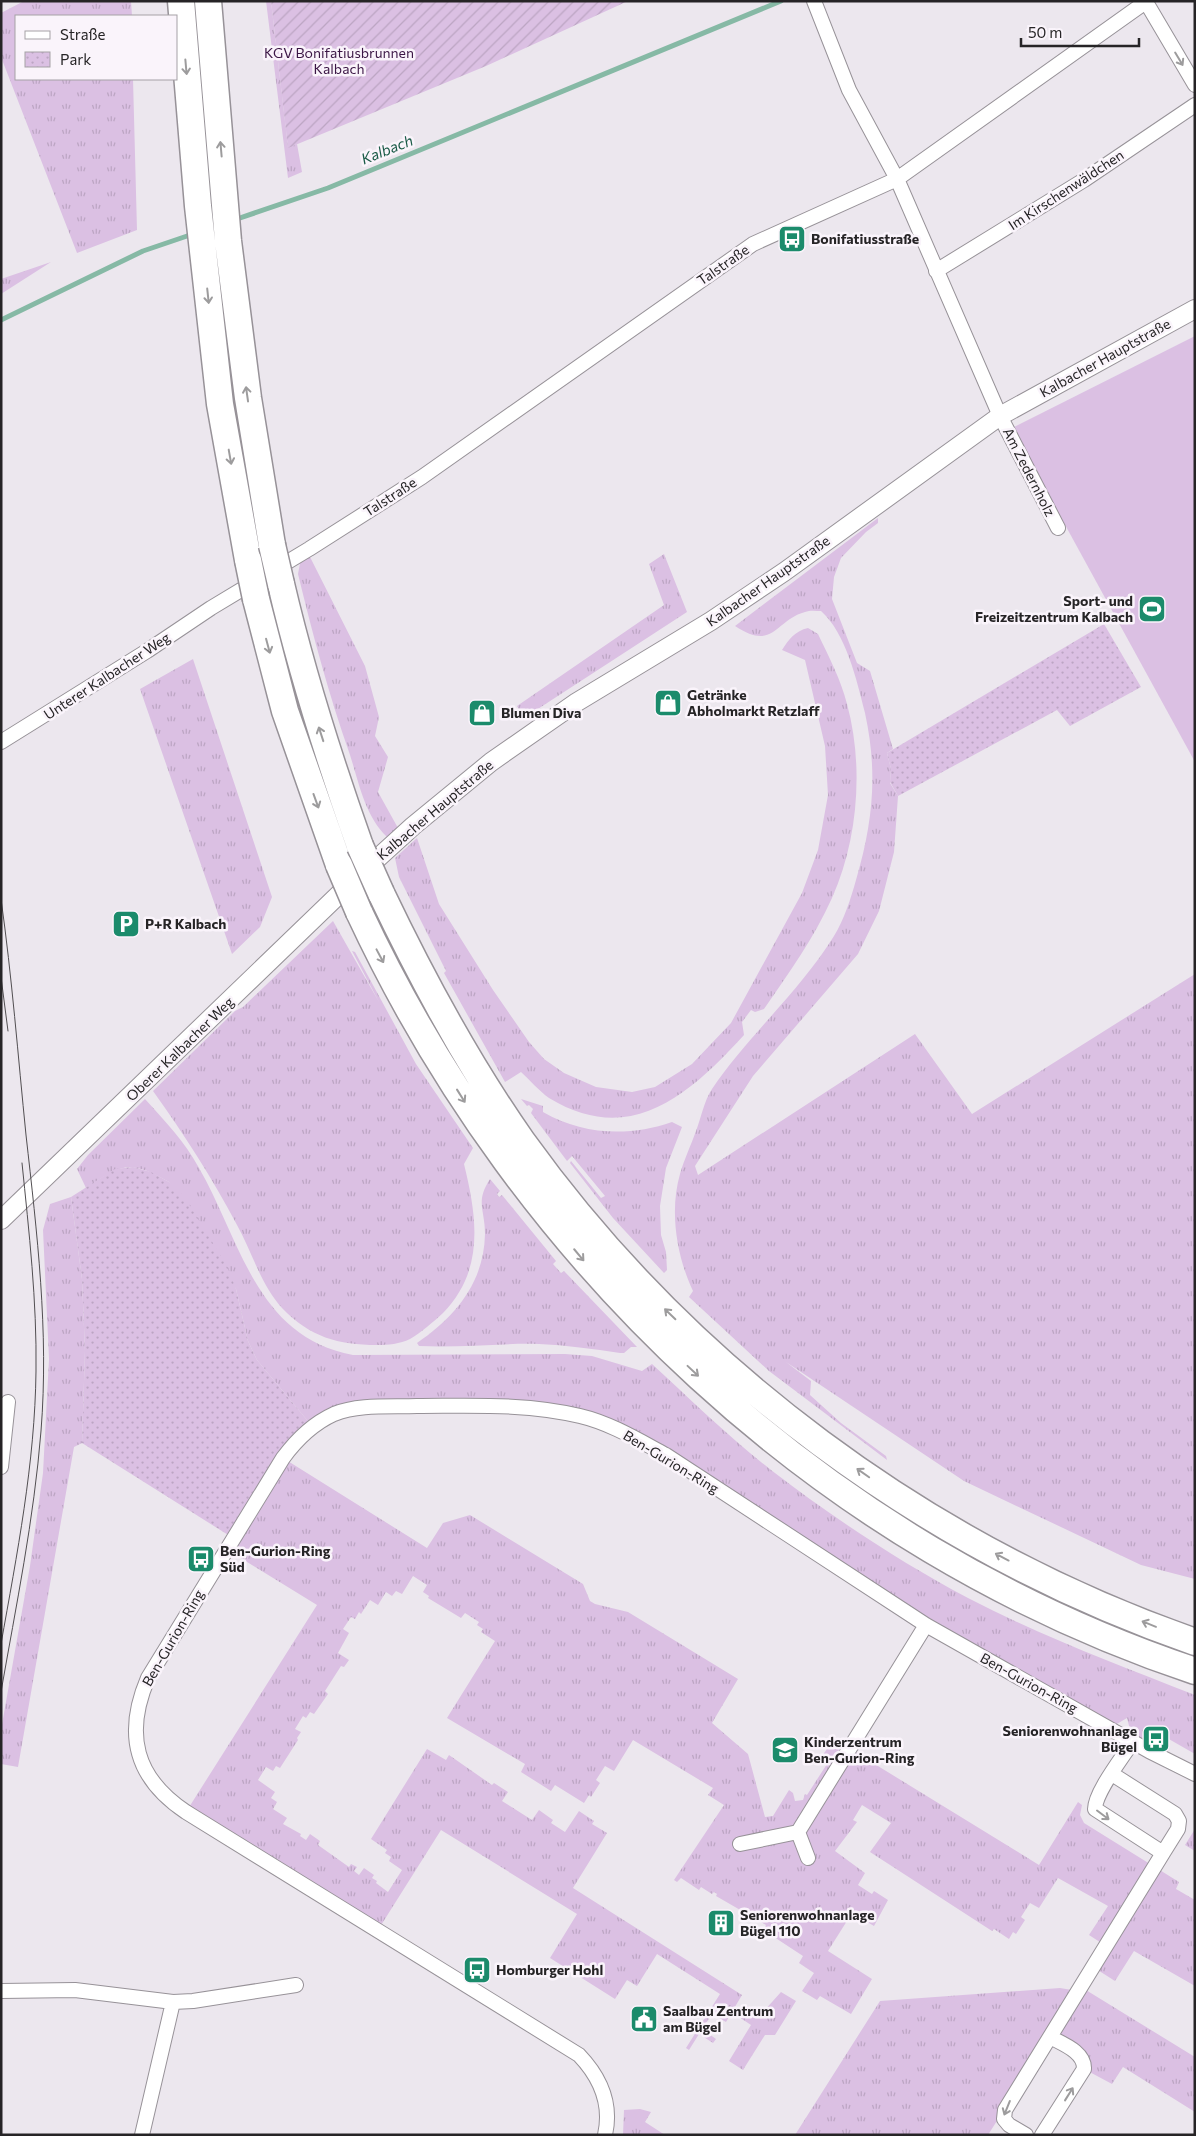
<svg xmlns="http://www.w3.org/2000/svg" width="1196" height="2136" viewBox="0 0 1196 2136" font-family="Commissioner,sans-serif">
	<style>
		.grass { fill: url(#grass-tufts) }
		.park { fill: url(#park-dots) }
		.garden { fill: url(#garden-furrows) }
		.pitch { fill: #dbc0e3 }
		.lines { fill: none; stroke-linecap: round; stroke-linejoin: round }
		.stream { stroke: #86b9a5; stroke-width: 5 }
		.minor-casing { stroke: #979298; stroke-width: 16 }
		.tertiary-casing { stroke: #979298; stroke-width: 20 }
		.motorway-casing { stroke: #979298; stroke-width: 29 }
		.minor { stroke: #fff; stroke-width: 14 }
		.tertiary { stroke: #fff; stroke-width: 18 }
		.motorway { stroke: #fff; stroke-width: 26 }
		.tram { stroke: #514e51; stroke-width: 1 }
		.motorway-bridge-casing { stroke: #979298; stroke-width: 29; stroke-linecap: butt }
		.motorway-bridge { stroke: #fff; stroke-width: 26 }
		.oneway { stroke: #9d9c9d }
		.labels { text-anchor: middle; stroke-width: 5; stroke-linejoin: round; paint-order: stroke }
		.park-label { font-size: 14px; fill: #3b1645; stroke: #faf4fb }
		.street-label { font-size: 14px; fill: #262426; stroke: #faf4fb }
		.poi-label { font-size: 14px; font-weight: bold; fill: #262426; stroke: #faf4fb; text-anchor: start }
		.water-label { font-size: 15px; font-style: italic; fill: #195a46; stroke: #faf4fb }
	</style>
	<defs>
		<pattern id="grass-tufts" width="24" height="20" patternUnits="userSpaceOnUse" patternTransform="scale(1.25)"><rect width="24" height="20" fill="#dbc0e3"/><path d="M3 7l-1-3M5 7V3M7 7l1-3M15 17l-1-3M17 17v-4M19 17l1-3" fill="none" stroke="#bca5c3"/></pattern>
		<pattern id="park-dots" width="8" height="8" patternUnits="userSpaceOnUse" patternTransform="scale(1.25)"><rect width="8" height="8" fill="#dbc0e3"/><path d="M2 2h.1M6 6h.1" fill="none" stroke="#bca5c3" stroke-width="1.8" stroke-linecap="round"/></pattern>
		<pattern id="garden-furrows" width="10" height="10" patternUnits="userSpaceOnUse" patternTransform="scale(1.25)"><rect width="10" height="10" fill="#dbc0e3"/><path d="M-1 1l2-2M0 10L10 0M9 11l2-2" fill="none" stroke="#bca5c3"/></pattern>
	</defs>
	<rect width="100%" height="100%" fill="#ece7ee"/>
	<path class="grass" d="M24,1H131L132,16H16V79H133L137,230L77,253L1,57V13Z
		M266,1H271L288,147L297,144L302,172L288,178Z
		M51,262L1,294V279Z
		M878,518V523L866,532L841,558L834,577L832,599L857,663L870,671L893,749L887,753L891,769L890,783L898,796L894,852L879,911L858,954L753,1076L695,1166L698,1175L915,1034L972,1114L1195,974V1579L1141,1565L964,1481L786,1362L811,1381L810,1395L841,1423L886,1456L887,1460L769,1371L689,1297L693,1291C677,1257 669,1212 680,1174C684,1160 691,1145 696,1131C701,1118 704,1101 712,1089C748,1036 800,991 834,936C844,920 851,898 856,880C873,822 878,773 865,713C857,681 846,633 821,611C816,611 810,610 805,612C775,620 774,652 735,626Z
		M664,554L687,612L524,718L517,706L664,605L649,564Z
		M309,555L365,666L379,717L375,736L388,757L378,792L398,828L387,837C365,816 359,783 350,755C329,695 313,636 298,574L301,558Z
		M268,578C290,672 316,764 352,854L348,857L296,711L264,580Z
		M808,628L818,634C829,657 841,680 847,704C864,766 858,840 832,898C814,938 789,973 764,1009L755,1012L751,1010L742,1022L744,1035C690,1094 631,1148 549,1098C539,1091 530,1080 521,1072L505,1082L444,973L446,971L399,877L395,858L417,838L439,904L493,990L529,1042L544,1059L564,1073L596,1087L632,1092L655,1087L692,1064L731,1023L802,893L818,850L828,795L825,746L805,660L782,650C789,639 795,631 808,628Z
		M193,659L272,897L260,927L232,954L140,689Z
		M333,921L379,1002L352,951L355,952L416,1064L473,1148L464,1164C477,1217 485,1270 443,1313C433,1322 422,1332 410,1339C400,1344 388,1345 377,1345C338,1345 310,1337 282,1308C261,1285 252,1252 237,1225C212,1178 184,1134 153,1091L235,1011L243,1007Z
		M145,1099C165,1121 185,1142 199,1168C241,1241 256,1337 353,1355L565,1354L592,1356L642,1371L652,1364C691,1400 729,1437 771,1470C832,1517 900,1562 968,1598C1041,1636 1118,1665 1195,1695V1754L1160,1734L1133,1741L1127,1718L1110,1728L926,1625L666,1455L581,1416L368,1407L312,1426L257,1360L248,1341L236,1289L169,1182C129,1159 122,1164 86,1188L77,1169L88,1155Z
		M521,1099L543,1106V1112C583,1135 629,1137 672,1122L682,1127L666,1168L660,1206L661,1235L666,1252L667,1270L664,1273L613,1218L570,1163L571,1161L601,1198L605,1196L572,1156L567,1161L531,1113L533,1109L529,1105L527,1106Z
		M490,1179L500,1191L497,1194L499,1197L502,1195L556,1261L553,1264L561,1273L564,1271L637,1347H631L624,1353H620C593,1349 566,1345 539,1344C499,1343 459,1348 419,1346L417,1343C455,1317 484,1283 485,1234C485,1209 475,1202 490,1179Z
		M71,1197L82,1279L85,1351L82,1443L74,1447L18,1767L1,1764V1730L30,1566L43,1473L49,1359L43,1230L50,1204Z
		M283,1458L427,1548L443,1523L470,1515L583,1584L590,1601L595,1604L628,1612L738,1679L712,1723L748,1754L765,1817L773,1816L789,1790L793,1793L795,1801L803,1800L805,1794L807,1795L827,1764L820,1759L834,1739L1039,1865L1078,1802L1082,1805L1080,1815L1084,1823L1179,1882L1176,1889L1195,1900V1986L1134,1951L1115,1981L1093,1967L1106,1946L1089,1935L1108,1906L1058,1878L1039,1908L1030,1903L1021,1917L1025,1920L1016,1934L1013,1932L1009,1939L994,1929L992,1931L870,1852L891,1823L862,1805L853,1820L857,1822L835,1851L865,1873L858,1885L872,1894L874,1891L888,1900L874,1926L852,1913L828,1951L872,1979L851,2014L820,1996L817,2000L802,1991L814,1973L799,1963L803,1956L774,1937L776,1934L765,1927L766,1925L716,1896L717,1894L714,1892L712,1894L701,1887L699,1890L681,1878L677,1882L674,1880L724,1805L708,1795L713,1788L633,1740L614,1771L605,1766L596,1780L600,1783L591,1797L589,1795L584,1803L555,1785L551,1791L521,1772L525,1764L447,1718L495,1641L481,1632L483,1629L477,1625L479,1622L465,1613L461,1618L428,1598L429,1596L423,1592L427,1585L413,1576L402,1594L396,1591L392,1596L386,1592L378,1605L370,1600L361,1614L359,1612L355,1619L351,1617L343,1629L349,1633L338,1653L349,1660L344,1667L341,1666L325,1691L328,1694L314,1714L310,1712L306,1718L303,1716L295,1729L301,1732L297,1738L298,1740L280,1768L276,1766L273,1771L266,1767L258,1780L275,1792L271,1798L277,1802L273,1809L287,1818L283,1824L301,1834L300,1836L306,1840L310,1834L320,1841L318,1845L349,1867L351,1864L357,1867L354,1871L359,1875L364,1868L374,1875L372,1878L377,1881L376,1883L388,1892L402,1870L389,1861L391,1857L385,1853L387,1850L371,1839L427,1749L446,1760L449,1755L492,1785L494,1783L508,1792L502,1801L532,1820L539,1810L553,1820L551,1823L565,1832L579,1811L594,1821L592,1824L607,1833L573,1888L742,1995L726,2022L712,2014L702,2029L716,2039L713,2043L699,2034L689,2050L686,2048L720,1994L657,1954L637,1986L627,1980L615,1999L550,1958L577,1914L441,1830L378,1930L186,1812L317,1605L226,1549Z
		M1195,1829V1851L1185,1845Z
		M1081,1987L1195,2057V2112L1123,2067L1112,2084L1084,2069L1050,2037L988,2135H795L880,2001L1060,1988L1078,1991Z
		M781,1992L796,2001L775,2035H765L743,2070L729,2061L751,2025L739,2017L746,2005L759,2013L763,2012Z
		M640,2109L651,2112L645,2122L665,2135H623L624,2110Z"/>
	<path class="park" d="M1104,624L1141,687L1070,726L1057,710L898,796L890,782L891,769L887,753Z
		M133,1167L151,1172L169,1182L184,1196L227,1266L236,1289L248,1341L257,1360L312,1426L233,1538L82,1443L85,1351L82,1279L71,1197L115,1169Z"/>
	<path class="garden" d="M271,1H628L486,66L288,148Z"/>
	<path class="pitch" d="M1195,336V762L1012,428Z"/>
	<g class="lines">
		<path class="stream" d="M234,220L328,188L781,1
			M1,320L143,251L193,234"/>
		<g class="minor-casing">
			<path id="minor" d="M814,1L849,90L897,179L1000,416L1058,528
				M1146,2L1195,85
				M936,271L1084,180L1195,105
				M1,742L147,651L211,608L309,549L422,477L753,244L897,179L1147,1
				M1,1467L8,1402
				M1112,1774L1175,1814L1179,1821L1178,1829L1163,1853L1095,1809C1095,1792 1123,1757 1133,1741
				M798,1832L808,1858
				M740,1844L798,1832L926,1625
				M1,1991L75,1990L173,2002L193,2001L296,1985
				M142,2135L173,2002
				M605,2135C612,2104 600,2077 579,2055L186,1812C135,1778 124,1734 148,1678L283,1458C297,1439 312,1424 334,1414C359,1404 390,1407 417,1406C471,1406 526,1403 580,1416C610,1423 638,1440 666,1455L926,1625L1149,1751L1195,1774
				M1026,2135L1009,2125L1004,2119L1005,2110L1163,1853
				M1042,2135L1084,2069C1085,2052 1063,2044 1050,2037"/>
		</g>
		<g class="tertiary-casing">
			<path id="tertiary" d="M1,1220L357,877L413,826L491,762L577,702L711,621L784,572L1000,416L1195,309"/>
		</g>
		<g class="motorway-casing">
			<path id="motorway" d="M181,1L198,206L220,404L248,560
				M208,1L228,241L248,398L272,545
				M281,584C302,674 329,759 360,846
				M256,599L285,711L339,865
				M381,893C422,979 467,1063 522,1141C687,1371 928,1549 1195,1642
				M359,912C523,1264 824,1547 1195,1671"/>
		</g>
		<use href="#minor" class="minor"/>
		<use href="#tertiary" class="tertiary"/>
		<use href="#motorway" class="motorway"/>
		<path class="tram" d="M1,899C12,977 18,1056 26,1135C37,1233 49,1331 41,1431C34,1519 16,1606 1,1692
			M1,977L8,1031
			M1,1644C17,1554 35,1463 36,1371C37,1301 29,1232 22,1163"/>
		<g class="motorway-bridge-casing">
			<path id="motorway-bridge" d="M272,545L281,584
				M248,560L256,599
				M360,846L381,893
				M339,865L359,912"/>
		</g>
		<use href="#motorway-bridge" class="motorway-bridge"/>
	</g>
	<defs><path id="oneway-shaft" d="M-6 0H5M1.5-3L5.5 0L1.5 3" fill="none" stroke-width="1.6" stroke-linecap="round" stroke-linejoin="round" transform="scale(1.25)"/></defs>
	<g class="oneway">
		<use href="#oneway-shaft" transform="translate(1179 59) rotate(59)"/>
		<use href="#oneway-shaft" transform="translate(186 67) rotate(85)"/>
		<use href="#oneway-shaft" transform="translate(221 149) rotate(-95)"/>
		<use href="#oneway-shaft" transform="translate(208 296) rotate(84)"/>
		<use href="#oneway-shaft" transform="translate(247 394) rotate(-98)"/>
		<use href="#oneway-shaft" transform="translate(230 457) rotate(80)"/>
		<use href="#oneway-shaft" transform="translate(268 646) rotate(75)"/>
		<use href="#oneway-shaft" transform="translate(321 734) rotate(-108)"/>
		<use href="#oneway-shaft" transform="translate(316 801) rotate(70)"/>
		<use href="#oneway-shaft" transform="translate(380 956) rotate(62)"/>
		<use href="#oneway-shaft" transform="translate(461 1096) rotate(58)"/>
		<use href="#oneway-shaft" transform="translate(579 1255) rotate(50)"/>
		<use href="#oneway-shaft" transform="translate(670 1314) rotate(-136)"/>
		<use href="#oneway-shaft" transform="translate(693 1371) rotate(43)"/>
		<use href="#oneway-shaft" transform="translate(863 1473) rotate(-145)"/>
		<use href="#oneway-shaft" transform="translate(1002 1557) rotate(-152)"/>
		<use href="#oneway-shaft" transform="translate(1149 1624) rotate(-158)"/>
		<use href="#oneway-shaft" transform="translate(1103 1815) rotate(37)"/>
		<use href="#oneway-shaft" transform="translate(1069 2094) rotate(-58)"/>
		<use href="#oneway-shaft" transform="translate(1007 2108) rotate(112)"/>
	</g>
	<defs>
		<g id="bus-square" transform="scale(1.4375)"><rect x="-9" y="-9" width="18" height="18" rx="4" fill="#1b8b6b" stroke="#faf4fb"/><path d="M-5-6H5V4H4V6H2V4H-2V6H-4V4H-5ZM-3.5-4V0h7V-4ZM-3.5 1.2v1.5H-2V1.2ZM2 1.2v1.5H3.5V1.2Z" fill="#fff"/></g>
		<g id="stadium-square" transform="scale(1.4375)"><rect x="-9" y="-9" width="18" height="18" rx="4" fill="#1b8b6b" stroke="#faf4fb"/><path d="M0-5a6.5 5 0 1 0 0 10a6.5 5 0 1 0 0-10ZM-3.5-1.8h7v3.6h-7Z" fill="#fff"/></g>
		<g id="shop-square" transform="scale(1.4375)"><rect x="-9" y="-9" width="18" height="18" rx="4" fill="#1b8b6b" stroke="#faf4fb"/><path d="M-5-2.5h2.3a2.7 3.5 0 0 1 5.4 0H5L5.5 6h-11ZM-1.5-2.5h3a1.5 2.3 0 0 0-3 0Z" fill="#fff"/></g>
		<g id="parking-square" transform="scale(1.4375)"><rect x="-9" y="-9" width="18" height="18" rx="4" fill="#1b8b6b" stroke="#faf4fb"/><path d="M-3.5-5.5H1a3.5 3.5 0 0 1 0 7H-1V5.5H-3.5ZM-1-3.4V-.6H.8a1.4 1.4 0 0 0 0-2.8Z" fill="#fff"/></g>
		<g id="school-square" transform="scale(1.4375)"><rect x="-9" y="-9" width="18" height="18" rx="4" fill="#1b8b6b" stroke="#faf4fb"/><path d="M0-5L7-2L0 1L-7-2ZM-4 1L0 2.5L4 1V4Q0 6-4 4Z" fill="#fff"/></g>
		<g id="building-square" transform="scale(1.4375)"><rect x="-9" y="-9" width="18" height="18" rx="4" fill="#1b8b6b" stroke="#faf4fb"/><path d="M-4-6H4V6H1V3H-1V6H-4ZM-2.5-4.3h1.7v1.8h-1.7ZM.8-4.3h1.7v1.8H.8ZM-2.5-1h1.7V.8h-1.7ZM.8-1h1.7V.8H.8Z" fill="#fff"/></g>
		<g id="civic-square" transform="scale(1.4375)"><rect x="-9" y="-9" width="18" height="18" rx="4" fill="#1b8b6b" stroke="#faf4fb"/><path d="M-.6-6.5H3V-4.5H.6V-3L4-1V1h2V6H-6V1h2V-1L-.6-3ZM-1.2 2.5V6h2.4V2.5Z" fill="#fff"/></g>
	</defs>
	<g fill-rule="evenodd">
		<use href="#bus-square" x="792" y="239"/>
		<use href="#stadium-square" x="1152" y="609"/>
		<use href="#shop-square" x="668" y="703"/>
		<use href="#shop-square" x="482" y="713"/>
		<use href="#parking-square" x="126" y="924"/>
		<use href="#bus-square" x="201" y="1559"/>
		<use href="#bus-square" x="1156" y="1739"/>
		<use href="#school-square" x="785" y="1750"/>
		<use href="#building-square" x="721" y="1923"/>
		<use href="#bus-square" x="477" y="1970"/>
		<use href="#civic-square" x="644" y="2019"/>
	</g>
	<g class="labels">
		<g class="park-label">
			<text x="339" y="58">KGV Bonifatiusbrunnen<tspan x="339" dy="16">Kalbach</tspan></text>
		</g>
		<g class="street-label">
			<text transform="translate(1066 190) rotate(-33)" y="5">Im Kirschenwäldchen</text>
			<text transform="translate(723 265) rotate(-35)" y="5">Talstraße</text>
			<text transform="translate(1105 358) rotate(-29)" y="5">Kalbacher Hauptstraße</text>
			<text transform="translate(1029 472) rotate(63)" y="5">Am Zedernholz</text>
			<text transform="translate(390 497) rotate(-33)" y="5">Talstraße</text>
			<text transform="translate(768 581) rotate(-35)" y="5">Kalbacher Hauptstraße</text>
			<text transform="translate(107 676) rotate(-33)" y="5">Unterer Kalbacher Weg</text>
			<text transform="translate(435 810) rotate(-40)" y="5">Kalbacher Hauptstraße</text>
			<text transform="translate(180 1049) rotate(-44)" y="5">Oberer Kalbacher Weg</text>
			<text transform="translate(671 1462) rotate(31)" y="5">Ben-Gurion-Ring</text>
			<text transform="translate(173 1638) rotate(-60)" y="5">Ben-Gurion-Ring</text>
			<text transform="translate(1029 1683) rotate(29)" y="5">Ben-Gurion-Ring</text>
		</g>
		<g class="poi-label">
			<text x="811" y="244">Bonifatiusstraße</text>
			<text x="1133" y="606" text-anchor="end">Sport- und<tspan x="1133" dy="16">Freizeitzentrum Kalbach</tspan></text>
			<text x="687" y="700">Getränke<tspan x="687" dy="16">Abholmarkt Retzlaff</tspan></text>
			<text x="501" y="718">Blumen Diva</text>
			<text x="145" y="929">P+R Kalbach</text>
			<text x="220" y="1556">Ben-Gurion-Ring<tspan x="220" dy="16">Süd</tspan></text>
			<text x="1137" y="1736" text-anchor="end">Seniorenwohnanlage<tspan x="1137" dy="16">Bügel</tspan></text>
			<text x="804" y="1747">Kinderzentrum<tspan x="804" dy="16">Ben-Gurion-Ring</tspan></text>
			<text x="740" y="1920">Seniorenwohnanlage<tspan x="740" dy="16">Bügel 110</tspan></text>
			<text x="496" y="1975">Homburger Hohl</text>
			<text x="663" y="2016">Saalbau Zentrum<tspan x="663" dy="16">am Bügel</tspan></text>
		</g>
		<g class="water-label">
			<text transform="translate(387 150) rotate(-22)" y="5">Kalbach</text>
		</g>
	</g>
	<rect width="1196" height="2136" fill="none" stroke="#262426" stroke-width="5"/>
	<rect x="15" y="15" width="162" height="65" fill="#faf4fb" stroke="#a5a1a6"/>
	<rect x="25" y="31" width="25" height="8" fill="#ffffff" stroke="#a5a1a6"/>
	<text x="60" y="40" font-size="15" fill="#262426">Straße</text>
	<rect x="25" y="52" width="25" height="15" fill="url(#park-dots)" stroke="#a5a1a6"/>
	<text x="60" y="65" font-size="15" fill="#262426">Park</text>
	<path d="M1021 38v8h118v-8" fill="none" stroke="#262426" stroke-width="2.5"/>
	<text x="1028" y="38" font-size="15" fill="#262426" stroke="#faf4fb" stroke-width="4" paint-order="stroke">50 m</text>
</svg>
